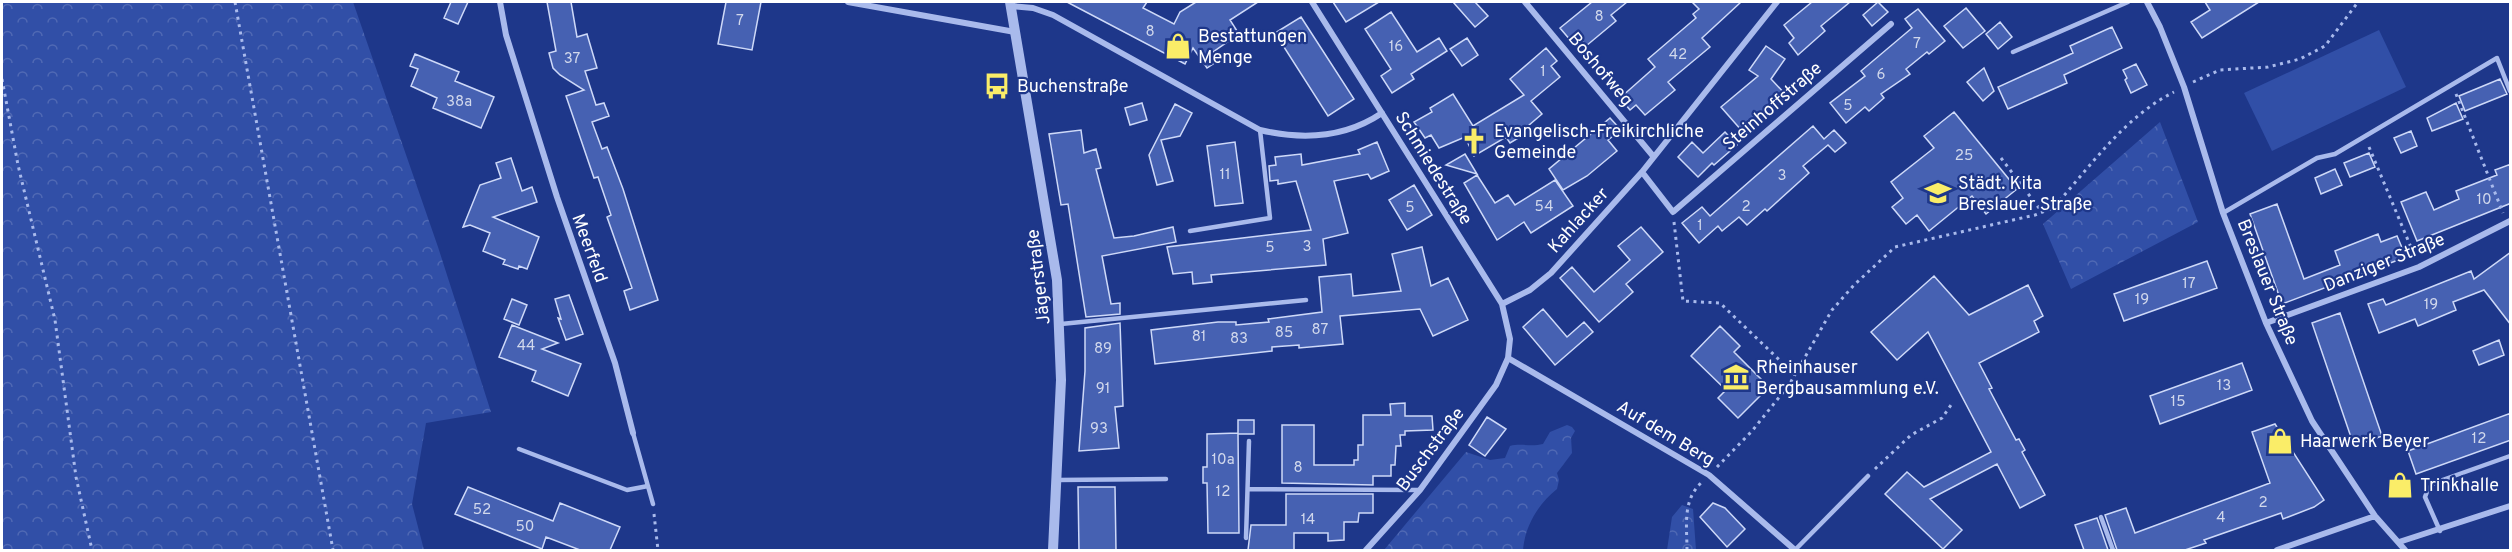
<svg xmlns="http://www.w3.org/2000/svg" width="2512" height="552" viewBox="0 0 2512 552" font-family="Overpass,sans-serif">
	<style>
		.forest { fill: url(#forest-crowns) }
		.pitch { fill: #314fa7 }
		.building { fill: #4661b2; stroke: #ced9f8; stroke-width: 1.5 }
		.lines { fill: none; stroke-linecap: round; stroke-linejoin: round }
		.path { stroke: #a9baec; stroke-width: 3; stroke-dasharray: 3 4.5; stroke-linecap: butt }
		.service { stroke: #a9baec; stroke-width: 4.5 }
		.minor { stroke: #a9baec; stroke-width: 6 }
		.tertiary { stroke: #a9baec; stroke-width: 10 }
		.labels { text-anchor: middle; stroke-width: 4.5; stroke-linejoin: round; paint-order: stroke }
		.number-label { font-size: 15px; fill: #d1d8ec }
		.poi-label { font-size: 18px; fill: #fff; stroke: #1e378a; text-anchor: start }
		.street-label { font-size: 18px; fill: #fff; stroke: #1e378a }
	</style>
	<defs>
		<pattern id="forest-crowns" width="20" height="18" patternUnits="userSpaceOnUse" patternTransform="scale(1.5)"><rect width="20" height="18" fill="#314fa7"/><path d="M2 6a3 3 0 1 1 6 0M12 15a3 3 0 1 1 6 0" fill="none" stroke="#5069b4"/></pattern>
	</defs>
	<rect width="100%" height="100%" fill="#1e378a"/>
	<path class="forest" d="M2,2H353L438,247L491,412L426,423L412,504L424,550H2Z
		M2160,122L2198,222L2071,289L2043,224Z
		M1567,425L1572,427L1575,431L1571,438L1572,453L1557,473L1559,480L1557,489C1538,504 1525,526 1523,550H1384L1466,452L1490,460L1505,458L1510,446C1521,443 1531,447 1543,444L1550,432Z
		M1682,505L1693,509L1696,550H1667L1672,517Z"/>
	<path class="pitch" d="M2379,30L2406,87L2272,151L2244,93Z"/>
	<path class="building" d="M451,2H468L458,24L444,18Z
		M547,2H571L577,37L587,34L597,68L585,71L596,105L604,103L609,116L592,122L602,149L607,147L623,189L658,300L630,310L624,291L632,288L607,217L611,215L598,177L594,178L566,96L584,90L560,75L553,68L549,53L556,51Z
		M726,2H761L752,50L718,44Z
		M1067,2H1147L1143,8L1174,24L1180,12L1196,2H1258L1230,20L1239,34L1213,52L1219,60L1207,68L1193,48L1185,64Z
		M1333,2H1379L1346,22Z
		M1453,2H1475L1488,16L1475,27Z
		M1592,2H1627L1611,15L1616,21L1586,46L1578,36L1571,41L1560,28Z
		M1692,2H1741L1702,38L1710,47L1668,82L1675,90L1645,115L1636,105L1630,110L1620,98L1655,67L1648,59L1696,18L1693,14L1699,9Z
		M1812,2H1850L1821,26L1825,31L1798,55L1789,43L1794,38L1784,25Z
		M1878,2L1888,12L1872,26L1863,15Z
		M2205,2H2259L2202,38L2191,22L2210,10Z
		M1966,8L1985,31L1963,48L1944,26Z
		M1918,9L1945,41L1929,54L1927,52L1906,69L1910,74L1881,94L1884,98L1869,111L1865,107L1846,123L1830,103L1865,76L1861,71L1912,28L1905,19Z
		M1391,12L1417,52L1439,38L1447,51L1411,74L1414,79L1392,93L1381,76L1391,69L1365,29Z
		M1301,17L1354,99L1328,116L1275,33Z
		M2000,22L2012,37L1998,49L1986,34Z
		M2112,27L2122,48L2064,75L2067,83L2008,109L1998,87L2073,53L2070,46Z
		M1467,38L1478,55L1462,66L1450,49Z
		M1766,46L1785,59L1771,79L1787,96L1775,108L1772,105L1742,131L1721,107L1758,76L1749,70Z
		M1546,48L1557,61L1551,66L1560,77L1531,101L1542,114L1528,126L1530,131L1510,143L1506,137L1474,156L1465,137L1439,148L1431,135L1425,138L1414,122L1432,112L1430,108L1453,94L1473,126L1524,95L1510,79Z
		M415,54L459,72L455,81L494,97L481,128L433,108L437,98L411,86L418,69L410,66Z
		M2136,64L2147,85L2131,93L2125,80L2127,78L2123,70Z
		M1984,68L1994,91L1983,101L1967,82Z
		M2500,79L2507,94L2465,111L2459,96Z
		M1142,103L1147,120L1130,125L1125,108Z
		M2456,103L2463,119L2432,131L2427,118Z
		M1175,104L1192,113L1180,136L1161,140L1173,181L1157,185L1149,155Z
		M1954,112L2017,189L1986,214L1972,196L1929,231L1917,215L1906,224L1892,207L1903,198L1891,182L1934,148L1924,136Z
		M1610,118L1621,130L1608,140L1617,151L1587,176L1563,190L1549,169Z
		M1813,126L1824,139L1834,130L1846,143L1835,152L1828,145L1803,166L1809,173L1767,211L1765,209L1747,225L1739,217L1722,231L1718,226L1699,243L1682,223L1702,207L1710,216Z
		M1081,130L1084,153L1096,149L1101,168L1096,169L1114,238L1134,236L1173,227L1176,242L1102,256L1111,304L1120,303V314L1086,317L1068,204L1061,205L1049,134Z
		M2411,131L2417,146L2401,153L2394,138Z
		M1725,132L1737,145L1714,165L1712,163L1698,177L1678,157L1692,142L1703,153Z
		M1235,142L1243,203L1215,206L1207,146Z
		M1377,142L1389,171L1371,179L1368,174L1334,181L1348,233L1323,239L1326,265L1211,275L1212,282L1193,284L1192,272L1173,274L1167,247L1311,230L1296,181L1278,184V180L1270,181L1269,166L1276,165L1275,157L1301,154L1302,165L1360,154L1358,150Z
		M2369,153L2375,167L2350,177L2344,163Z
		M1465,154L1477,174L1446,165Z
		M511,158L522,191L532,187L537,202L493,217L539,237L527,269L519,266L518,269L503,264L505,260L483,251L490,233L470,225L463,227L480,185L501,178L496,163Z
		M2511,164V206L2509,204L2417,241L2401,202L2426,192L2434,210L2459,199L2456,191L2497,175L2495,170Z
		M2335,169L2342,185L2321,194L2315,178Z
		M1477,175L1495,203L1508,195L1515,205L1555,180L1573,206L1531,233L1524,222L1497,240L1464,183Z
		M1414,185L1432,215L1407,230L1389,200Z
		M2277,204L2304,279L2340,265L2335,251L2378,234L2381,242L2397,236L2406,257L2282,304L2250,214Z
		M1641,227L1663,252L1626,284L1633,292L1599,322L1560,278L1572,267L1594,292L1630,260L1618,246Z
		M1422,247L1431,286L1448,278L1468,320L1433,336L1420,309L1340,316L1343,344L1299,348V345L1272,347V351L1155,364L1151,330L1218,322H1236V325L1269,322L1268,319L1322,312L1319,277L1351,274L1353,296L1401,291L1392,254Z
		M2511,252V325L2484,290L2453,302L2456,310L2418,326L2415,319L2379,333L2368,304L2383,299L2386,305L2471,271L2474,279Z
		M2207,261L2217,288L2124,321L2114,294Z
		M1934,276L1969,315L2028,285L2043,316L2034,321L2039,332L1979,363L1992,388L1989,389L2016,440L2019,439L2025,450L2022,452L2045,495L2020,508L1997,464L1930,499L1962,530L1943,549L1885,494L1907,472L1924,487L1991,452L1928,332L1897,360L1871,332Z
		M569,295L583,334L566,340L558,318L561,319L555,299Z
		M512,299L527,305L519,325L504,319Z
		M1543,309L1567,337L1584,322L1593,332L1555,365L1523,327Z
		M2340,313L2382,436L2354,446L2312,323Z
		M1120,323L1123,406L1115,407L1119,448L1079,451L1085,371V328Z
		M512,325L558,343L542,349L581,364L568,396L532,381L536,371L499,357Z
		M1720,326L1740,346L1734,352L1769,387L1738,418L1718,398L1726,390L1691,356Z
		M2499,340L2504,355L2479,365L2473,351Z
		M2242,363L2252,390L2160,424L2150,396Z
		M1405,403V416H1432L1433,430L1405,431V435H1400L1401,446H1396L1395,465H1391V476H1373V485L1282,483V425H1314V465H1354V460H1358V445H1363V415H1391L1390,404Z
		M2511,413V440L2416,474L2408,451Z
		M1487,417L1506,429L1485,456L1469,445Z
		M1238,420H1254V434H1238L1239,533H1208L1207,483H1203V467H1207V434L1238,433Z
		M2275,424L2324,500L2314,507L2283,519L2281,513L2204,540L2206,543L2185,550H2117L2105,515L2126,508L2135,533L2270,483L2252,432Z
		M2404,475L2409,489L2395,494L2390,481Z
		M468,487L553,521L560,503L620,527L610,550H580L546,537L542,549L455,514Z
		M1078,487H1115L1116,550H1079Z
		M1286,494H1373V513H1359L1358,522H1344V540L1328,541V533H1294V550H1248L1251,525H1286Z
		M1713,503L1725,508L1745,529L1727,547L1700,517Z
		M2097,518L2108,550H2084L2075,525Z"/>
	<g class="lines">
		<path class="path" d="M235,2L333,550
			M2,79L18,165L55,320L76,477L92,550
			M2193,82L2220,70L2268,67L2300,59L2325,46L2358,2
			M2456,94L2503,213
			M2369,147L2415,257
			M2001,158L2042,212
			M1674,222L1683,301L1720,303L1795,375
			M1717,467L1752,431L1789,385L1832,310L1854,285L1895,247L2035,215L2053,208C2090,167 2124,117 2174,92
			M1875,469L1911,435L1942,418L1951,405
			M654,514L658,550
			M1687,550C1687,526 1682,500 1702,482"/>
		<path class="service" d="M2013,52L2128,2
			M2223,213L2317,158L2335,154L2497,58L2510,91
			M1190,231L1270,218L1260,130
			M1061,324L1306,300
			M633,433L653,504
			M519,449L627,490L648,486
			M1057,480L1166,479
			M1248,489L1420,490
			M2101,517L2113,550
			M2440,531L2425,497L2428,489L2434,483L2510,456
			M1246,538L1249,441
			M1795,550L1868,476"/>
		<path class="minor" d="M500,2L506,35L557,197L615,363L633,433
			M848,2L1015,32
			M1312,2L1502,304L1510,339L1508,358L1496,385L1420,490L1366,550
			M1525,2L1653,156
			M2147,2L2160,27L2184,87L2223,213L2266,323L2312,421L2375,516L2405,550
			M1011,6L1033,8L1053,15L1260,130C1302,140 1345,138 1382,113
			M1642,172L1673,212L1891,24
			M1502,304L1530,290L1551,273L1642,172L1777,2
			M2266,323L2419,267L2510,221
			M1508,358L1709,475L1795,550
			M2399,542L2510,506
			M2277,550L2375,516"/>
		<path class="tertiary" d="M1010,2L1057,280L1061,380L1053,550"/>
	</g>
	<defs>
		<g id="shop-bare" transform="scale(2.07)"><path d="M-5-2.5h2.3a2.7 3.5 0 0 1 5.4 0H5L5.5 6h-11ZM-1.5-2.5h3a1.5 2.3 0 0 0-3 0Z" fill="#faed68" stroke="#1e378a" stroke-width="2.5" paint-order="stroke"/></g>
		<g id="bus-bare" transform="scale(2.07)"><path d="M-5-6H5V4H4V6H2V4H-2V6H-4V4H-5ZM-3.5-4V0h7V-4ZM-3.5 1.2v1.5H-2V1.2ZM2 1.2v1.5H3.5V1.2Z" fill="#faed68" stroke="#1e378a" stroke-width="2.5" paint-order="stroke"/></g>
		<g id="church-bare" transform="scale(2.07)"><path d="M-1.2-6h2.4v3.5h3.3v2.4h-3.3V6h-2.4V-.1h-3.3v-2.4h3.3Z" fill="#faed68" stroke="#1e378a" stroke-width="2.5" paint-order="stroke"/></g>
		<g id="school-bare" transform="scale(2.07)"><path d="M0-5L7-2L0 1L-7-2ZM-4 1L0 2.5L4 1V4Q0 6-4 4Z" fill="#faed68" stroke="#1e378a" stroke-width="2.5" paint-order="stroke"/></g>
		<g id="museum-bare" transform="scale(2.07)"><path d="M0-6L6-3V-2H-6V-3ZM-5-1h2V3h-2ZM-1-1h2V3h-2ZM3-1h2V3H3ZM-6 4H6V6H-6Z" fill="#faed68" stroke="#1e378a" stroke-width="2.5" paint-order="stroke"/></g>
	</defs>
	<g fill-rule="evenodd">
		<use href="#shop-bare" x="1178" y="46"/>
		<use href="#bus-bare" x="997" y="86"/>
		<use href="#church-bare" x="1474" y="141"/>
		<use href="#school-bare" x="1938" y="193"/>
		<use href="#museum-bare" x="1736" y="377"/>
		<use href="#shop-bare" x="2280" y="441"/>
		<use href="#shop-bare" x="2400" y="485"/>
	</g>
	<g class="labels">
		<g class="number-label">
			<text x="1599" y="21">8</text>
			<text x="740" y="25">7</text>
			<text x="1150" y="36">8</text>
			<text x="1917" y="48">7</text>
			<text x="1396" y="51">16</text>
			<text x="1678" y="59">42</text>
			<text x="572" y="63">37</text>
			<text x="1543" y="76">1</text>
			<text x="1881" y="79">6</text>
			<text x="459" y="106">38a</text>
			<text x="1848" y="110">5</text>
			<text x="1964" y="160">25</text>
			<text x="1225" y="179">11</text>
			<text x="1782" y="180">3</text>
			<text x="2484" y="204">10</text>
			<text x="1544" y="211">54</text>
			<text x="1746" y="211">2</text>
			<text x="1410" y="212">5</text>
			<text x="1700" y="230">1</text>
			<text x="1307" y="251">3</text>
			<text x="1270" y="252">5</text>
			<text x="2189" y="288">17</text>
			<text x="2142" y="304">19</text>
			<text x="2431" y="309">19</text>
			<text x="1320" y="334">87</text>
			<text x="1284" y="337">85</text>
			<text x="1199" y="341">81</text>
			<text x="1239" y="343">83</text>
			<text x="526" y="350">44</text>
			<text x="1103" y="353">89</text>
			<text x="2224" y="390">13</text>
			<text x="1103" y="393">91</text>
			<text x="2178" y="406">15</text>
			<text x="1099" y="433">93</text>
			<text x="2479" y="443">12</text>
			<text x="1223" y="464">10a</text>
			<text x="1298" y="472">8</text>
			<text x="1223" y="496">12</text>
			<text x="2263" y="507">2</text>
			<text x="482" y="514">52</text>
			<text x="2221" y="522">4</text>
			<text x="1308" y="524">14</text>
			<text x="525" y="531">50</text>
		</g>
		<g class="poi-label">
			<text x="1198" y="42">Bestattungen<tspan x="1198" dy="21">Menge</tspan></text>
			<text x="1017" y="92">Buchenstraße</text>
			<text x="1494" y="137">Evangelisch-Freikirchliche<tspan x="1494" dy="21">Gemeinde</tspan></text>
			<text x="1958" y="189">Städt. Kita<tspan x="1958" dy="21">Breslauer Straße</tspan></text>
			<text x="1756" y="373">Rheinhauser<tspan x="1756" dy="21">Bergbausammlung e.V.</tspan></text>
			<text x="2300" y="447">Haarwerk Beyer</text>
			<text x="2420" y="491">Trinkhalle</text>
		</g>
		<g class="street-label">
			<text transform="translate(1601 69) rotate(50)" y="6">Boshofweg</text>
			<text transform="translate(1772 106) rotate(-41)" y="6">Steinhoffstraße</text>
			<text transform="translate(1434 168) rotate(58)" y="6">Schmiedestraße</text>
			<text transform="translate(1578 220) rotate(-48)" y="6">Kahlacker</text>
			<text transform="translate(590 248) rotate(70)" y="6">Meerfeld</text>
			<text transform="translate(2384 262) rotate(-22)" y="6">Danziger Straße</text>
			<text transform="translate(1038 277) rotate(-97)" y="6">Jägerstraße</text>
			<text transform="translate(2268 282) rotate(68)" y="6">Breslauer Straße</text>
			<text transform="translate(1666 433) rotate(31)" y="6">Auf dem Berg</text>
			<text transform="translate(1430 449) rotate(-53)" y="6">Buschstraße</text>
		</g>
	</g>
	<rect width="2512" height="552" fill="none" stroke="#ffffff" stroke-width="6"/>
</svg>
